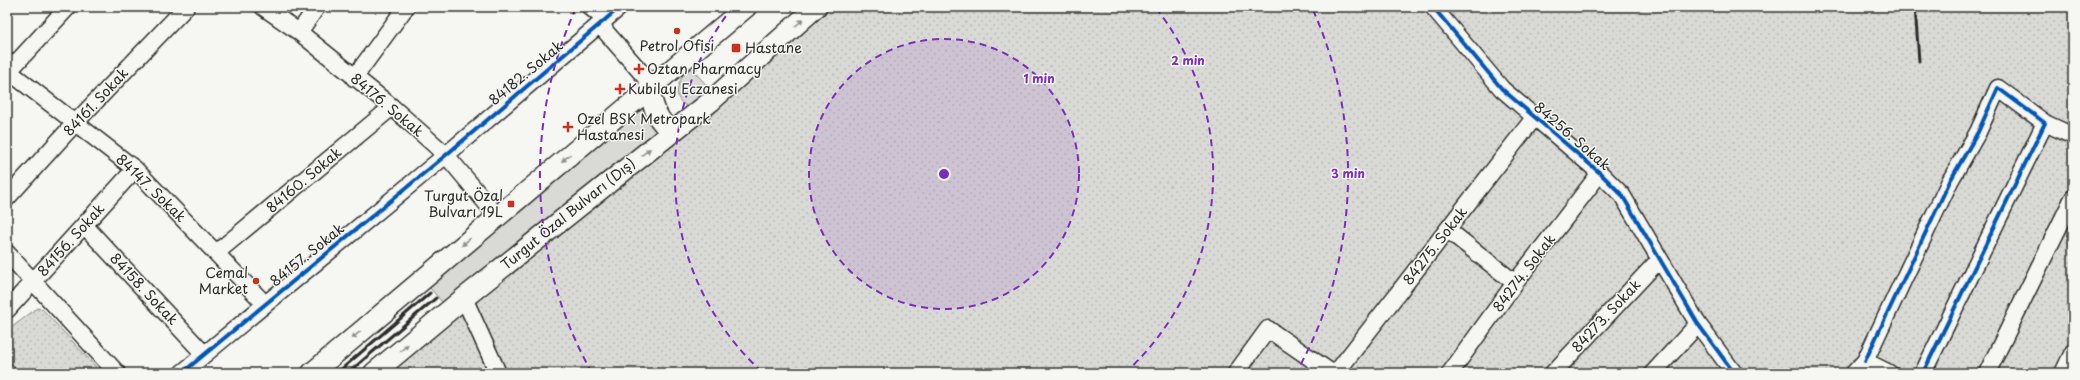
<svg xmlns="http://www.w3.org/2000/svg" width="2080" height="380" viewBox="0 0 2080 380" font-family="'Playpen Sans',sans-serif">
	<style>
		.grass { fill: #d9d9d5; stroke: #828280 }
		.park { fill: url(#park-dots); stroke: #828280 }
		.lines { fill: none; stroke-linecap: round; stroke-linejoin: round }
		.minor-casing { stroke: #2b2b2b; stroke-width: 19 }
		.major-casing { stroke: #2b2b2b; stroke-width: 23 }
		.minor { stroke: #f6f6f2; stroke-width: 16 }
		.major { stroke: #f6f6f2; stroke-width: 20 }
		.rail { stroke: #2b2b2b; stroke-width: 3 }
		.cycleway-casing { stroke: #f6f6f2; stroke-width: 6 }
		.cycleway { stroke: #0057b8; stroke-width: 4 }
		.oneway { fill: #90908e }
		.ring { fill: none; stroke: #7b2cbf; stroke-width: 2; stroke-dasharray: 7 5 }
		.poi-dot { fill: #c8321e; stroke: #f6f6f2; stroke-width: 1.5 }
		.labels { text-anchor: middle; stroke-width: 3; stroke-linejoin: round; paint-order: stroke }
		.poi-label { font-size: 14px; fill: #2b2b2b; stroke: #f6f6f2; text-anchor: start }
		.street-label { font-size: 14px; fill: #2b2b2b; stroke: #f6f6f2 }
		.centre { fill: #7b2cbf; stroke: #f6f6f2; stroke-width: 2 }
		.ring-label { font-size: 12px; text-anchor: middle; font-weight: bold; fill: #7b2cbf; stroke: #f6f6f2; stroke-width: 3; stroke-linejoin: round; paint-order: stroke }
	</style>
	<defs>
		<pattern id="park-dots" width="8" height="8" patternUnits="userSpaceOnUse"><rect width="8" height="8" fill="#d9d9d5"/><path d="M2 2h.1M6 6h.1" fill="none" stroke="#babab7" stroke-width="1.8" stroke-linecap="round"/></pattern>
	</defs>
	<rect width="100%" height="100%" fill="#f6f6f2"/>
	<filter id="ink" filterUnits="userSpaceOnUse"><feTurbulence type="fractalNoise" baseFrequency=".025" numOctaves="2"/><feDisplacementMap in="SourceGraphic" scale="8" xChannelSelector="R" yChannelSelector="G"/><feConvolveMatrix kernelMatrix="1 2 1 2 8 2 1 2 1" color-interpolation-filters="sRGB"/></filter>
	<g filter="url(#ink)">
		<path class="grass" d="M689,66L712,91L691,108C668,100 679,80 689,66Z
			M640,106L649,117L668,126L443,303L428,286Z"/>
		<path class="park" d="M816,7H2073V373H390L677,135Z
			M37,308L42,309L102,373H17L7,362V335L11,328Z"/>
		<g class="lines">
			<g class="minor-casing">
				<path id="minor" d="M263,7L299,32L392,107L446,155L497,216
					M590,7L600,15L605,31L653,86
					M1433,7L1502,89L1600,173L1622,195L1698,324L1734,373
					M299,32L317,7
					M7,70L135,169L265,304
					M7,73L68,7
					M354,78L406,7
					M2045,123L2073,136
					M7,198L76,122L186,7
					M84,225L204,354
					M1448,230L1515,283
					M7,253L117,373
					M216,253L392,107
					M464,298L498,373
					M7,310L135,169
					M1865,361L1950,181L1978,132L1998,88L2045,123L1923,373
					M7,372L8,373
					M182,373L446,155L620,7
					M1236,373L1268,329L1332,373
					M1336,373L1534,118
					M1450,373L1515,283L1600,173
					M1553,373L1659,260
					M1653,373L1698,324
					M1854,373L1865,361L1889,373
					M1987,373L2073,198
					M2063,373L2073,352"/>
			</g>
			<g class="major-casing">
				<path id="major" d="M649,89C653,106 657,123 673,131
					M312,373L746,7
					M374,373L464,298L710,102L816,7"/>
			</g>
			<use href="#minor" class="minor"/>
			<use href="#major" class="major"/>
			<path class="rail" d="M1915,7L1919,61
				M337,373L430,293
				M348,373L436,298"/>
			<g class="cycleway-casing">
				<path id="cycleway" d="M1433,7L1502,89L1600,173L1622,195L1698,324L1734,373
					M1865,361L1950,181L1978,132L1998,88L2045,123L1923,373
					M182,373L446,155L620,7"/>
			</g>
			<use href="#cycleway" class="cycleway"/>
		</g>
		<defs><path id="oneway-solid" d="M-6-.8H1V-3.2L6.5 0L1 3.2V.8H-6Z"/></defs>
		<g class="oneway">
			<use href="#oneway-solid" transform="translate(799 23) rotate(-42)"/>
			<use href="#oneway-solid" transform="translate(646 152) rotate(-37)"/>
			<use href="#oneway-solid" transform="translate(566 158) rotate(140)"/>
			<use href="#oneway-solid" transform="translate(466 242) rotate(140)"/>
			<use href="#oneway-solid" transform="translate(356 335) rotate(140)"/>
			<use href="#oneway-solid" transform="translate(404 348) rotate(-40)"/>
		</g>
	</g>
	<circle cx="944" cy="174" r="135" fill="#7b2cbf" fill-opacity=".12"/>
	<g class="ring">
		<circle cx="944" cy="174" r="135"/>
		<path d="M762 372A269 269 0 0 1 732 8M1156 8A269 269 0 0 1 1126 372"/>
		<path d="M592 373A404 404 0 0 1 575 10M1313 10A404 404 0 0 1 1296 373"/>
	</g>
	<g class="poi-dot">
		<circle cx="677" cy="31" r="4"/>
		<rect x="731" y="43" width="10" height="10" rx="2"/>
		<path d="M637 63h4v4h4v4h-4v4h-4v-4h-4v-4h4z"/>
		<path d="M618 83h4v4h4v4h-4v4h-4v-4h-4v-4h4z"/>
		<path d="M566 121h4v4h4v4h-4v4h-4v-4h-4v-4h4z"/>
		<rect x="507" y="200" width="8" height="8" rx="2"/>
		<circle cx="256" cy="281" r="4"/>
	</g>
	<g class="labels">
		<g class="poi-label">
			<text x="677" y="51" text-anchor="middle">Petrol Ofisi</text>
			<text x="745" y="53">Hastane</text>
			<text x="647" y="74">Oztan Pharmacy</text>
			<text x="628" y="94">Kubilay Eczanesi</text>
			<text x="577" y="124">Ozel BSK Metropark<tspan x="577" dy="16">Hastanesi</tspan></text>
			<text x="503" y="201" text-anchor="end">Turgut Özal<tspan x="503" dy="16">Bulvarı 19L</tspan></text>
			<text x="248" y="278" text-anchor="end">Cemal<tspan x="248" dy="16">Market</tspan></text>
		</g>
		<g class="street-label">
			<text transform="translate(526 73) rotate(-40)" y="5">84182. Sokak</text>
			<text transform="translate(96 102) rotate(-47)" y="5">84161. Sokak</text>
			<text transform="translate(387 105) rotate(40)" y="5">84176. Sokak</text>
			<text transform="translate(1572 136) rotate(41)" y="5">84256. Sokak</text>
			<text transform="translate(304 180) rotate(-40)" y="5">84160. Sokak</text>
			<text transform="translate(151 188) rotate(44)" y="5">84147. Sokak</text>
			<text transform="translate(568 214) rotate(-39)" y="5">Turgut Özal Bulvarı (Dış)</text>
			<text transform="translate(71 240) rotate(-48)" y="5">84156. Sokak</text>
			<text transform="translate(1435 246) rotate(-52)" y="5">84275. Sokak</text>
			<text transform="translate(307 255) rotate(-39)" y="5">84157. Sokak</text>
			<text transform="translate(1524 273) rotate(-53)" y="5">84274. Sokak</text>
			<text transform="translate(144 289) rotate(47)" y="5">84158. Sokak</text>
			<text transform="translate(1606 316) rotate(-47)" y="5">84273. Sokak</text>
		</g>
	</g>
	<circle cx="944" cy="174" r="6" class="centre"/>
	<g class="ring-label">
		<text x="1188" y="65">2 min</text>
		<text x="1039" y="83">1 min</text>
		<text x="1348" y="178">3 min</text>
	</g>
	<rect width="2080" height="380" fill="none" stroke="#f6f6f2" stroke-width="24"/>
	<rect x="12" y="12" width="2056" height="356" fill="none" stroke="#2b2b2b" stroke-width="1.5" filter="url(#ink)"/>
</svg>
